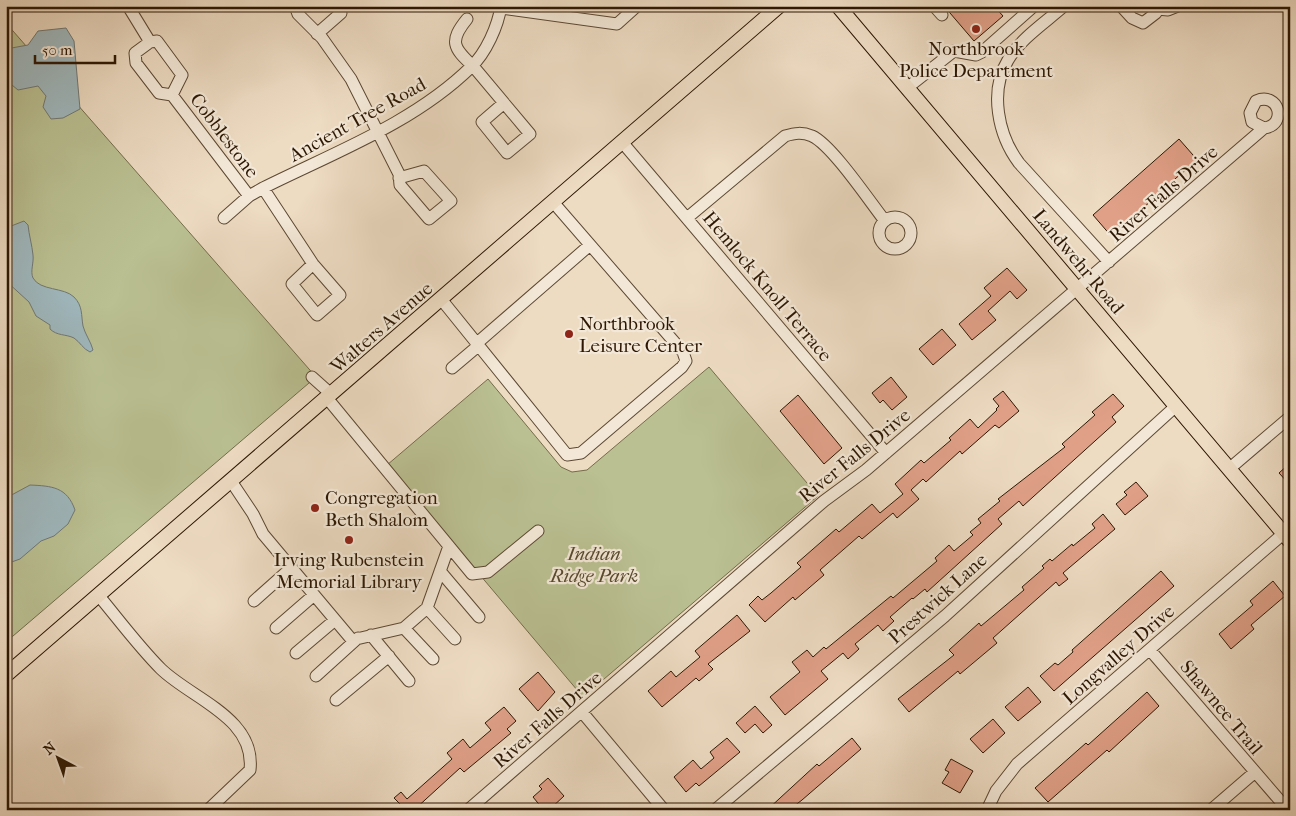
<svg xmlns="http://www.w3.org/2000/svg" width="1296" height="816" viewBox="0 0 1296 816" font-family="'IM FELL French Canon',serif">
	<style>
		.green { fill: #bac092; stroke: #746c4a }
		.water { fill: #9fb8be; stroke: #717873 }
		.building { fill: #e0a088; stroke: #2d1703 }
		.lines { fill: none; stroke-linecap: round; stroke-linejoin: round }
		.minor-casing { stroke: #5d4833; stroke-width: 13 }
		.major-casing { stroke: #2d1703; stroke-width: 16 }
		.minor { stroke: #f3e8d7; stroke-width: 11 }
		.major { stroke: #eddbc2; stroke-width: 14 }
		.poi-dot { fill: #8f2418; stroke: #f3e8d7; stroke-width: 2 }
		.labels { text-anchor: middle; stroke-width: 4.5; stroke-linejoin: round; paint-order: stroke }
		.poi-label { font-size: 19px; fill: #2d1703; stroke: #f3e8d7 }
		.street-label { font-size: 19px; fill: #2d1703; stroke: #f3e8d7 }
		.park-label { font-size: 19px; font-style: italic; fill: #574a2e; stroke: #f3e8d7 }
	</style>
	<rect width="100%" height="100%" fill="#eddbc2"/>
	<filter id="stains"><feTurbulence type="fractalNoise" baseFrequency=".004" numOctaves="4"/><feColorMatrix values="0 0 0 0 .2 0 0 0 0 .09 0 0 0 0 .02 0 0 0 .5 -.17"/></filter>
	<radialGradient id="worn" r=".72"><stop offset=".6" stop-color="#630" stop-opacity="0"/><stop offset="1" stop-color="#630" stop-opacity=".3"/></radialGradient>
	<path class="green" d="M6,23L316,377L6,642Z
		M709,367L818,496L583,697L387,465L488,379L561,467L572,472L587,470Z"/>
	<path class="water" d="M66,28L74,41L80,109L63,118L51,119L43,107L46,96L38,86L18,90L6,80V49L28,45L38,31Z
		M24,221L28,225C29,235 32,245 33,255C34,263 30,271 33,278C40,291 64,287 74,297C83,306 81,315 83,326C85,334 91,342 93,350L90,352C83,349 80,342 74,338C66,334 57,336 50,329V325L36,316L29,302L6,281V228Z
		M30,485C52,486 67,487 75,510L68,524L54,536L41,541L20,559L6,564V498Z"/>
	<path class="building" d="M994,6L1003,16L974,41L944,6Z
		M1179,139L1200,163L1190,171L1188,168L1163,189L1166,192L1156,201L1154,198L1112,237L1093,215Z
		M1007,268L1027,290L1017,299L1010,291L988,311L996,320L972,340L959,324L991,296L984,288Z
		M942,329L956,345L933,365L919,349Z
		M891,377L907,397L892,410L883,400L880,403L872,393Z
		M1003,391L1019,411L999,428L995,425L962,454L960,451L926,482L923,479L911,490L919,499L897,518L893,513L862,539L859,536L820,570L824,575L795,600L793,597L765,622L749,605L758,596L762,600L771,593L801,567L797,563L836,529L839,532L872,504L880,513L903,494L895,484L921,460L924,463L951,440L949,438L970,419L978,428L997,410L996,409L999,406L993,399Z
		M1113,394L1124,406L1112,417L1116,422L1023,506L1019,501L998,519L1002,524L927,592L925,589L913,599L912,598L890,617L894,621L883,631L878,625L855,644L859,649L848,659L843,653L821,671L828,679L785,715L770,697L800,672L792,662L807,650L813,657L824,647L826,649L891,596L893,598L937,561L935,558L949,545L954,551L973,535L970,532L981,523L978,519L1000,501L998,499L1065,447L1062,444L1095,415L1092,412Z
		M798,395L842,448L824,464L780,411Z
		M1290,463V485L1279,473Z
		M1136,482L1148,496L1125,515L1116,504L1127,495L1124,492Z
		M1103,514L1115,529L1063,573L1068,579L1059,586L1056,582L993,638L997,643L960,674L958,671L909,712L898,699L954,655L949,650L979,623L981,626L1024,590L1022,587L1044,568L1042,566L1050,559L1052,561L1072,544L1073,546L1095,528L1092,524Z
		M1161,571L1174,586L1054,691L1040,676L1055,663L1058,665L1073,652L1072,650Z
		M1273,581L1285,596L1251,625L1254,629L1231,649L1219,634L1253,605L1250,601Z
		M737,615L750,631L708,664L713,669L699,681L696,678L662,707L648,691L671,671L676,677L700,657L695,651Z
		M538,672L555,692L538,711L519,689Z
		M1028,687L1041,702L1018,721L1005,707Z
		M1147,692L1159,706L1109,752L1107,750L1048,802L1035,788L1086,743L1088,745Z
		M755,706L772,725L763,733L755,724L745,733L736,723Z
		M504,707L516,721L507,729L511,733L464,772L460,768L414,810H393L400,804L394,798L401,792L407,799L452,759L447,753L463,739L470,748L491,730L485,723Z
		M993,719L1005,733L983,753L970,739Z
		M727,738L740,752L699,786L696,783L686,792L674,777L693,760L701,769L714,758L710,752Z
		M852,738L861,749L802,800L789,810H767L817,764L819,766Z
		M951,759L973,771L960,793L942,783L949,772L945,770Z
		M548,778L564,796L550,809L546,805L542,808L533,797L542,789L539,786Z"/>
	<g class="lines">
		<g class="minor-casing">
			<path id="minor" d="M128,6L150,42L135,53L136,63L159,93L172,95
				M295,6L298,14L322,38L351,79L399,174L400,185L429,219L451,201L424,171L399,178
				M934,6L942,15
				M1064,6C1046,22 1020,39 1008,60C989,91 998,135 1019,163L1109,262
				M1121,6L1132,18L1143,23L1156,13L1158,6
				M501,8L617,24L637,6
				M1157,9L1168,10L1178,6
				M467,19C449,41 453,48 473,66L530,134L507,153L482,122L504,103
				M317,34L341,13L335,6
				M150,42L157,41L182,75L172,95L249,196
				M907,88L954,51L976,55L982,52L1034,6
				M622,142L886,453
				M263,188L313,264L340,295L317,315L292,284L313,264
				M879 233a16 16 0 1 1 32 0a16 16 0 1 1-32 0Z
				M224,218L249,196L263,188C333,153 414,123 471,67C486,53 498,26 501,6
				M687,218L785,136C795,133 802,132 812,136C832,145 870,202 885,221
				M441,299L567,455L581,453L682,367L686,361L683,352L553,202
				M476,344L590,245
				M452,368L478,346
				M312,377L331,394
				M327,398L472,574L488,572L538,531
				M1229,469L1290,417
				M231,481L253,514L263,534L352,640L404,628L427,608L449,546
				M440,571L479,617
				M99,596C119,620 139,647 161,669C192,699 256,718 250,770L208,810
				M254,601L291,568
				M427,608L455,639
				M276,628L314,595
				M404,628L433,659
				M371,635L409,681
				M1150,650L1288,810
				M296,653L335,620
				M316,676L358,638
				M336,700L389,656
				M582,712L664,810
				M468,810L824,501L866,470L1264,128C1288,125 1279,91 1256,101L1250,113L1252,122L1264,128
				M715,810L945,616L1176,406
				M987,810L996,791L1017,764L1283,534
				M1211,810L1255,772"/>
		</g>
		<g class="major-casing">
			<path id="major" d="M838,6L1290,541
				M6,675L779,6"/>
		</g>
		<use href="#minor" class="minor"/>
		<use href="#major" class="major"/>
	</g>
	<g class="poi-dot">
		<circle cx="976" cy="29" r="5"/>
		<circle cx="569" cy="334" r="5"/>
		<circle cx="315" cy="508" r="5"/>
		<circle cx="349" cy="540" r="5"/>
	</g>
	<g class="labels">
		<g class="poi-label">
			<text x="976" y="55">Northbrook<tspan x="976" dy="22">Police Department</tspan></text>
			<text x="579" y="330" text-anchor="start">Northbrook<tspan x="579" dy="22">Leisure Center</tspan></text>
			<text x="325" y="504" text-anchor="start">Congregation<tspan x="325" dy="22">Beth Shalom</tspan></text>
			<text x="349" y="566">Irving Rubenstein<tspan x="349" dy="22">Memorial Library</tspan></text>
		</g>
		<g class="street-label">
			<text transform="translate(357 119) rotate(-29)" y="7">Ancient Tree Road</text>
			<text transform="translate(225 135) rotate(53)" y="7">Cobblestone</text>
			<text transform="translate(1163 193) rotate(-41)" y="7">River Falls Drive</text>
			<text transform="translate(1079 261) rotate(50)" y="7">Landwehr Road</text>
			<text transform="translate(768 286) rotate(50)" y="7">Hemlock Knoll Terrace</text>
			<text transform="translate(381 327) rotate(-41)" y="7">Walters Avenue</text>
			<text transform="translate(854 455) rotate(-39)" y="7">River Falls Drive</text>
			<text transform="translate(937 598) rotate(-42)" y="7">Prestwick Lane</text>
			<text transform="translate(1118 654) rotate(-41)" y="7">Longvalley Drive</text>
			<text transform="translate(1222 707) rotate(50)" y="7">Shawnee Trail</text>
			<text transform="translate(547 719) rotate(-41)" y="7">River Falls Drive</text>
		</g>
		<g class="park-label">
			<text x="594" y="560">Indian<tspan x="594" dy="22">Ridge Park</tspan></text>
		</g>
	</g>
	<rect width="1296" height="816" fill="none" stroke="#eddbc2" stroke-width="25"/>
	<rect x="8" y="8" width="1281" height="801" fill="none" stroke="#2d1703" stroke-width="2.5"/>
	<rect x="12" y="12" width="1271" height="791" fill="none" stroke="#2d1703"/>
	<g transform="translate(58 758) rotate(319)" stroke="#f3e8d7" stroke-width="4" paint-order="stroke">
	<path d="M0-4L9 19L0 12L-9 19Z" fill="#2d1703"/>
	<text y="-8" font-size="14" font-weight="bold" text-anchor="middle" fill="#2d1703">N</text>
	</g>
	<path d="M35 55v8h80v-8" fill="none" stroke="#2d1703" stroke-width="2.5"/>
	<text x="42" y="55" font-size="15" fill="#2d1703" stroke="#f3e8d7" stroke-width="4" paint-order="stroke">50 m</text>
	<rect width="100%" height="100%" filter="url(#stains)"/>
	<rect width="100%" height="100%" fill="url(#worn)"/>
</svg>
